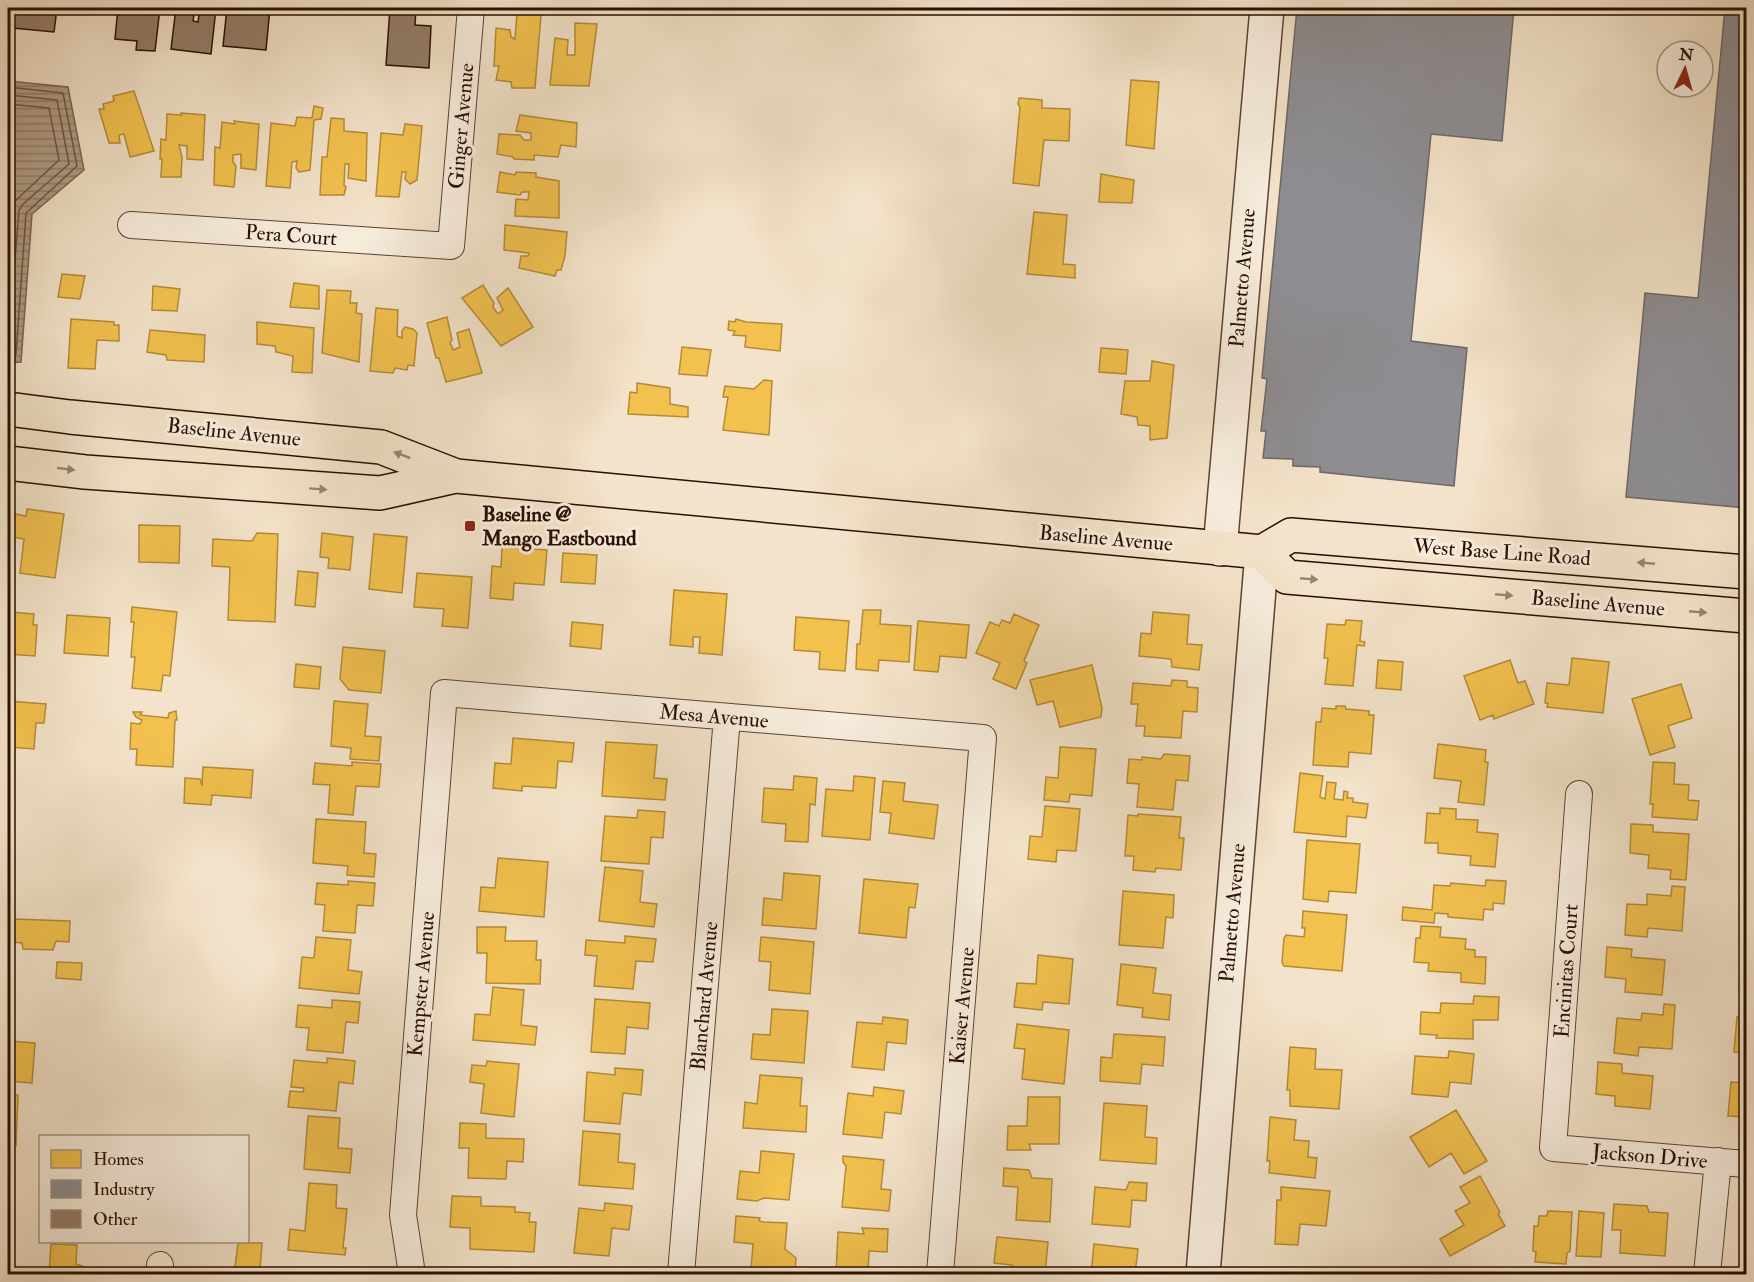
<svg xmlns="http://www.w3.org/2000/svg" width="1754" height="1282" viewBox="0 0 1754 1282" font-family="'IM FELL Double Pica',serif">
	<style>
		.water { fill: url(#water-rules); stroke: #7a6351; stroke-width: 1.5 }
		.homes { fill: #f2c14e; stroke: #b68b37; stroke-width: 1.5 }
		.industry { fill: #8d8d92; stroke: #6f6767; stroke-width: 1.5 }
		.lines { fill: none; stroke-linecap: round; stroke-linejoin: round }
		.shore { stroke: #6c5444; stroke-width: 1.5 }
		.building { fill: #937d6a; stroke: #2a0e02; stroke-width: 1.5 }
		.minor-casing { stroke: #5c4334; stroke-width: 28 }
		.tertiary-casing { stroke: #5c4334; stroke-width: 36 }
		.primary-casing { stroke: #2a0e02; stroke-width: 36 }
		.minor { stroke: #f7eddd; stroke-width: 26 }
		.tertiary { stroke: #f7eddd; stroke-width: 33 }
		.primary { stroke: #f3e3ca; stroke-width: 33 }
		.oneway { fill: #998370 }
		.poi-dot { fill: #8f2418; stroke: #f7eddd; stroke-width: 2 }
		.labels { text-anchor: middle; stroke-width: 6; stroke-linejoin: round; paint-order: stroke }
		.street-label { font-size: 21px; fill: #2a0e02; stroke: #f7eddd }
		.poi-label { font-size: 21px; font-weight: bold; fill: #2a0e02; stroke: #f7eddd; text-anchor: start }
	</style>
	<defs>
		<pattern id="water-rules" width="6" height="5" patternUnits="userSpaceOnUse" patternTransform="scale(1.5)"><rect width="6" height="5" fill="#af9b86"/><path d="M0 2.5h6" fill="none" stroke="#8f7d6b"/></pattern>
	</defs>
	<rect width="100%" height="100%" fill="#f3e3ca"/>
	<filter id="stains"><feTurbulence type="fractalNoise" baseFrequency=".00333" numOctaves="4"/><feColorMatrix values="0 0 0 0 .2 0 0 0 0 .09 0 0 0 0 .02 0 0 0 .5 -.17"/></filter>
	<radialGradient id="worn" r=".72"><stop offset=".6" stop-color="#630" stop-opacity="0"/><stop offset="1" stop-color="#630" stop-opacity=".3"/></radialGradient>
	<path class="water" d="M8,81L68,87L84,170L32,214L21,362L8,363Z"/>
	<path class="homes" d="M517,12L541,15L535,88H512L511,82L496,80L499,66H494L496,28L510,30L511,37L515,39Z
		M575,23L597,24L589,86L550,85L555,38L568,40L567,55H575Z
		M1131,80L1159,82L1154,149L1126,145Z
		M134,91L154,151L130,157L124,134L119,135L120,143H109L99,109H104L103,104L114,101L113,96Z
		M1019,98L1042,100V108L1070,109L1069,141L1044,140L1039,186L1013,183L1020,107L1018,104Z
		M314,106L323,108L321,119L314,120L310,170L299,172L296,168L297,161L292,162L290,188L266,186L271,123L295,126L297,117L312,118Z
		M181,113L205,115L203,160L187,159V146L179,145L182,157L181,177H161L162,159H160L161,139L166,140L167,114L182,115Z
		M520,115L577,123L576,147L561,145L558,157L534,155V160L514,159L513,157L497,154L499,134L520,135L524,140H531V133L516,131Z
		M331,118L344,119V131L367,133L366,181L348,178L349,164H345L344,185L346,187L344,195H320L322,157H327Z
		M234,121L259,124L256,170L241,168V154L233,155V162L236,166L234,187L214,185L215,147L220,148L222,122L235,124Z
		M405,124L422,126L417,180L410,184L405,179L406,172H402L399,197L376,196L381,133L403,135Z
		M500,172L515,175L516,172L536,173V177L559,181V218L515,216L516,199L528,200L529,192H522L520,195L497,192Z
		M1101,174L1134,180L1132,203L1099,202Z
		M1034,212L1067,215L1063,264L1075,265V278L1027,274Z
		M505,225L567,232L565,256L561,270H557L555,276L519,268L521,256H528L529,253L504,250Z
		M62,274L85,276L80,299L58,297Z
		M294,283L319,286V309L290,307Z
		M483,285L494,303L493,307L498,314L503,310L497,298L508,288L533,327L501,346L462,298Z
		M153,286L180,289L177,311L152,310Z
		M327,290L351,291L350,303H357L356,313L362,314L359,362L322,353Z
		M376,308L398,310L397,336L402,338V331L405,327L413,329L417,333L414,366L408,365L407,370L395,368L393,373L370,371Z
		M447,317L452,340L450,342L453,350L460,347L457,333L469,329L482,373L446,382L439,358H436L427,323Z
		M71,319L114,322V325H119V341L97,340L95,369L68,368Z
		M736,319L746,322L782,324L780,351L745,347L746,336L733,335L735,331L728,330L729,321L735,322Z
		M257,322L314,328L312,373L292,372L293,356L276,352L275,346L257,344Z
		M150,330L205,335L204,362L167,360L166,355L147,352Z
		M682,347L711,350L707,376L679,374Z
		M1101,348L1128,350L1126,374L1099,372Z
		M1152,361L1174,365L1167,438L1150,440V426L1138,425L1137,417L1121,414L1125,381H1150Z
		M764,380L772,381L769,435L723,430L728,397H723L725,386L754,389Z
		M637,383L670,388V404L688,407V417L628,414L630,392L637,393Z
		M27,509L64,514L55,578L20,573L24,539L12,537L15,514L26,516Z
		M139,525L180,526L179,563L139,562Z
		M257,533L278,534L275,622L228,620L230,567L212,566L213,539L252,541Z
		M322,533L353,537L350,570L328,568L329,558L320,557Z
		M374,534L407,537L402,593L369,589Z
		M502,547L547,550L544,585L514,583L513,600L490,598L492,566L501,567Z
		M563,553L597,555L595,584L561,582Z
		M298,571L318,573L315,607L295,605Z
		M417,573L472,577L468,628L442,626L444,609L414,607Z
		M674,590L727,594L722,655L699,653L700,637H693V647L670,645Z
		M132,607L177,612L170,676L163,675L161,691L132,688L135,657H131L134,622H131Z
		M863,610H881L880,624L911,626L909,662L879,660L878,671L856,669L857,644H860Z
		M10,612L34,614L33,625H37L35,656L8,654Z
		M1153,612L1189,615L1187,644L1202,645L1199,670L1172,667L1171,659L1139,656L1141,633L1151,634Z
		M1014,614L1039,625L1024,661L1027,663L1016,689L993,679L1000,663L976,653L990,622L999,626L1002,620L1010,623Z
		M67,615L110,618L108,656L64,653Z
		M796,617L849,621L845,671L819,669L820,652L794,650Z
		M1346,620L1362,621L1360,641L1365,642L1364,646L1357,645L1353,686L1325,684L1328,658H1324L1327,624L1345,625Z
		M918,621L969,625L966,658L940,656L938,672L914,670Z
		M572,622L603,625L601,649L570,646Z
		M343,647L385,651L381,693L349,690L340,679Z
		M1572,658L1609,662L1603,713L1547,707L1548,703H1545L1547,683L1569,685Z
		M1378,660L1403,662L1401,690L1376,688Z
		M1510,660L1518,683L1525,681L1534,704L1494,719L1493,715L1480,720L1464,676Z
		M296,664L321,667L319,689L294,687Z
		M1092,665L1102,708L1101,717L1060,727L1053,701L1037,705L1030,680Z
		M1172,680L1187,681V687L1198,688L1197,712L1183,711L1181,738L1144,736L1145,726H1136L1138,704H1131L1133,683L1171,686Z
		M1681,684L1692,718L1668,726L1675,747L1650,755L1632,699Z
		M8,701L46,704L44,723H36L34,749L10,747L13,718L8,717Z
		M334,701L368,704L365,736L381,737L379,761L350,759L351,748L331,746Z
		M1336,706H1345L1346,709L1369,711V715H1374L1371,754L1349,752L1348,767L1313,765L1316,722H1321L1322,708L1336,709Z
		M176,711L177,720H175L173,767L136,765L137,749H130L131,723L140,724L142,720L136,717L133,712H142L140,715L168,718L169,713Z
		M513,738L574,743L572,762L558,761L556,788L522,786V791L493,788L495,763L511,764Z
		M606,742L657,745L654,778L667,779L665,800L602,796Z
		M1438,744L1486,750L1485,762H1488L1484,805L1458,802L1461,781L1434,778Z
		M1060,747L1096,749L1092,796L1070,794L1069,802L1044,800L1046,777L1058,778Z
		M1164,754L1190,756L1188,781L1176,780L1173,810L1137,807L1139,784L1127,783L1129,759L1142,760V757L1161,759Z
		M352,762L381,764L379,787L356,786L353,815L328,813L330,785L313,784L315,763L352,766Z
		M1653,762L1675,763L1674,784L1689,785L1688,800L1699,801L1697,820L1652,817L1653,804H1650Z
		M203,767L253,770L251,798L212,795L211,805L184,803L185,778L200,779L202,786Z
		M1300,773L1323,776L1320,797L1325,799L1327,782L1336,783L1334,799L1343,800L1344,791L1348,792L1347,798H1353V802L1368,804L1366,818L1347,816L1346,837L1294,832Z
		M794,776L817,778L815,805L810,804L808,842L785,841L786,824L762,822L764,788L793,790Z
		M854,776L875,778L870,840L822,836L826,789L853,791Z
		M883,781L905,783L903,801L938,805L934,839L889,833L891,813L880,812Z
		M1045,806L1080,809L1076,851L1057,850L1056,862L1028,859L1030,836L1042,837Z
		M1440,808L1456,809V819L1478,820L1477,832L1498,834L1495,867L1470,865L1471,856L1438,853V843H1425L1427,813L1440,814Z
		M638,810L665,812L663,838L651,837L649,864L601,861L605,816L637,818Z
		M1138,814L1181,817L1179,838H1184L1181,870L1156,868L1155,872L1133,870L1134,856H1125L1128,815L1138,816Z
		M316,819L366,822L364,853L376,854L374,877L347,875L348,866L313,863Z
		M1631,824L1653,825V832L1689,834L1686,880L1670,879L1671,870L1648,868L1649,855L1630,853Z
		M1307,840L1360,844L1356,893L1329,891L1328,902L1303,899Z
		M498,858L548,862L544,917L479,911L481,887L495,888Z
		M605,867L643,871L640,902L657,904L654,927L599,921Z
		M784,873L820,876L816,929L762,925L764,898L782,900Z
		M864,879L918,884L915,908L909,907L906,938L859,933Z
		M1486,880L1506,881L1504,904L1493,903V910L1484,909L1483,920L1448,917V914L1435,913L1434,923L1402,920L1403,907L1432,910L1434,885L1450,886L1451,883L1485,886Z
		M348,881L375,883L373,906L357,905L355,933L323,931L325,905L315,904L317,883L348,885Z
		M1672,886L1685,887L1682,931L1648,928L1647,937L1625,935L1627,904L1647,905V894L1671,896Z
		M1123,891L1174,895L1173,918L1166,917L1163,948L1119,945Z
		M1303,911L1347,915L1342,971L1284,966L1282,962L1284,938L1286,935L1304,937L1305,928H1302Z
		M14,919L70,921L69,942L56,941L53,950L23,949L22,943L13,942Z
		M1421,926L1441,927L1440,937L1466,939L1465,949L1475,950V957H1486L1485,984L1461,982V973L1428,971L1429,963L1414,962L1416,938H1420Z
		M477,927H506L505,941H537L536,960H541L540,984L486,983L487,953H477Z
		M625,936L656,939L653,962L636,961L633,989L594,986L597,956L585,955L586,940L625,943Z
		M316,937L351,940L348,970L362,972L359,994L299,988L302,957L314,958Z
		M761,937L814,942L810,994L769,990L771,962L759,961Z
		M1607,947L1632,949L1631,957L1665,960L1662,995L1625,992L1626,979L1605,977Z
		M1038,955L1073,959L1069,1004L1043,1002L1042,1010L1014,1007L1017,983L1036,984Z
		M1741,958H1746V993L1739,992Z
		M57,962L82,963L81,980L56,978Z
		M1121,964L1156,968L1153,993L1171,995L1169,1020L1142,1017L1143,1008L1117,1005Z
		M493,987L524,990L521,1025L537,1027L535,1045L473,1040L475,1014L490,1015Z
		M1474,996L1499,997L1498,1020H1473V1039L1436,1038L1437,1035L1420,1034L1421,1012L1440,1013L1441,1003L1473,1004Z
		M595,999L650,1003L648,1029L627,1027L625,1054L591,1052Z
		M332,1000L360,1002L358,1023L346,1022L343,1053L307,1050L309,1028L296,1027L298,1005L332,1008Z
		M1664,1004L1675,1005L1672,1049L1639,1047L1638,1056L1614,1053L1617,1018L1641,1020L1642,1013L1663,1015Z
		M772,1009L808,1011L804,1063L751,1059L753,1034L770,1035Z
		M883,1017L908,1020L906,1044L887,1042L884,1070L852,1067L857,1022L882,1024Z
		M1737,1017L1746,1018V1053L1734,1052Z
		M1017,1024L1069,1030L1064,1084L1022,1079L1025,1049L1014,1048Z
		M1114,1034L1165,1037L1163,1066L1142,1064L1140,1084L1100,1081L1101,1057L1112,1058Z
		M8,1041L35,1043L32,1083L8,1081Z
		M1290,1047L1316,1049L1315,1069L1342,1070L1339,1109L1290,1106V1090H1287Z
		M1449,1051L1474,1054L1471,1084L1450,1082L1448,1097L1412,1094L1415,1056L1448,1058Z
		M327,1058L355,1061L353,1084L339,1082L336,1111L288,1107L290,1091L303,1092L304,1088L291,1087L294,1060L327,1063Z
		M487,1061L519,1064L514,1117L481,1113L484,1084L470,1082L472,1065L486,1066Z
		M1598,1062L1622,1064V1073L1653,1076L1650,1109L1615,1106V1096L1596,1094Z
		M615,1068L643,1070L641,1095L623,1093L620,1124L584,1121L587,1072L615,1075Z
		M760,1075L802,1078L800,1106H807L806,1132L743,1128L745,1102L757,1104Z
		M1731,1082L1746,1083V1117L1728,1116Z
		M874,1087L904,1091L901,1114L885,1112L882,1138L843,1134L848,1093L873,1096Z
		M8,1095H18L16,1146L8,1145Z
		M1028,1097H1060L1059,1144H1029L1031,1150H1007L1008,1126H1027Z
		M1104,1103L1147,1106L1145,1137L1157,1138L1156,1164L1100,1160Z
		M1456,1110L1487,1161L1464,1174L1451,1153L1429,1167L1410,1137Z
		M308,1116L340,1118L338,1148L352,1149L350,1173L304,1169Z
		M1270,1117L1296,1120L1294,1140L1309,1141L1308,1157L1317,1158L1315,1178L1269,1173L1270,1161H1267Z
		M460,1123L486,1124V1138L524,1139L523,1162L507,1161L506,1179L468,1178L469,1148H459Z
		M583,1131L620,1134L618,1162L635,1164L633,1189L579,1185Z
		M761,1151L794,1154L789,1200L764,1198L757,1201L737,1199L740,1171L759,1173Z
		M843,1156L884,1160L881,1189L891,1190L889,1211L842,1207L846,1166L843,1162Z
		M1004,1168L1029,1170L1032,1178L1052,1179L1050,1222L1016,1220L1018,1187L1003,1186Z
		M8,1174L14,1175L13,1188H8Z
		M1480,1176L1500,1212L1498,1214L1505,1226L1450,1256L1440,1239L1464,1225L1455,1211L1470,1203L1460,1187Z
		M1129,1182L1147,1183L1146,1201L1132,1200L1130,1227L1092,1224L1095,1187L1126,1190Z
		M309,1183L337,1185L336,1208L347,1209L343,1248H346L345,1255L288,1250L290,1229L305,1231Z
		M1281,1187L1330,1191L1326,1226L1300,1224L1298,1245L1275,1244L1277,1200H1281Z
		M452,1196L481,1197V1206L515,1207V1212L530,1213L529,1222H536L534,1252L470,1249V1228L450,1227Z
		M605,1203L632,1206L629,1230L612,1228L609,1256L574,1253L579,1208L604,1211Z
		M1614,1204L1647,1206L1649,1212L1668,1213L1665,1256L1620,1253L1621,1230H1612Z
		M1548,1211L1572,1212L1570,1251L1567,1253L1566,1264L1535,1262L1536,1252L1533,1251L1534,1226H1538L1539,1216H1547Z
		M1579,1211L1604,1213L1601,1257L1576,1256Z
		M736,1216L760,1218L759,1221L764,1222L787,1223L785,1249L796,1258L795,1272L751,1269L753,1244L734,1242Z
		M862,1228L888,1229L887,1252L869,1251L868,1274H836L838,1232L864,1234Z
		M997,1237L1048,1242L1045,1274H1011L1012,1265L994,1263Z
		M238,1243H262L260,1270L235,1267Z
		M51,1244L77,1245L76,1264L88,1268V1274H49Z
		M1094,1244L1138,1249L1135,1274H1091Z
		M572,1271L612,1274H571Z"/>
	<path class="industry" d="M1297,8H1514L1502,141L1431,134L1411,341L1467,348L1454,486L1320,472V467L1293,466V459L1263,458L1266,431H1261L1267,379L1262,378Z
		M1725,8H1746V508L1626,497L1645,293L1698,298Z"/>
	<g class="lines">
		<path class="shore" d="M8,87L63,93L77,166L26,213L16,354L8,357
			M8,95L57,100L69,164L23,204L19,210L8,349
			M8,104L49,108L59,160L13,203L10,212L8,241"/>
	</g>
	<path class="building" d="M15,8H57L54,32L13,28Z
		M118,8H160L155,51L136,50L137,41L115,39Z
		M176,8H195L193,21L198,22L200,8H216L211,54L171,49Z
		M227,8H270L266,50L223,46Z
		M390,8H416L415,25L431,26L429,68L386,65Z"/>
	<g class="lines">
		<g class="minor-casing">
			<path id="minor" d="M131,225L451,246L471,8
				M1579,794L1553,1148L1746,1164
				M159,1274L160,1265
				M412,1274L403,1215L444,693L983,738L940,1274
				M681,1274L727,717
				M1707,1274L1718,1161"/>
		</g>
		<g class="tertiary-casing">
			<path id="tertiary" d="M1220,549L1267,8
				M1203,1274L1262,552"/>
		</g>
		<g class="primary-casing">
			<path id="primary" d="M8,409L70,417L381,447L456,476L1262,552L1287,577L1746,616
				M8,463L85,472L380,493L456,476
				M1262,552L1291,535L1746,572"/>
		</g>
		<use href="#minor" class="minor"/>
		<use href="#tertiary" class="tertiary"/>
		<use href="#primary" class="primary"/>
	</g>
	<defs><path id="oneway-solid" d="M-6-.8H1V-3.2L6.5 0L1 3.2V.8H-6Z" transform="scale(1.5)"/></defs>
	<g class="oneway">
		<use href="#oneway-solid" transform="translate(402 455) rotate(-159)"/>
		<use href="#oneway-solid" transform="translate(66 469) rotate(7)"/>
		<use href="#oneway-solid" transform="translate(318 489) rotate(4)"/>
		<use href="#oneway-solid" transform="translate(1646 563) rotate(-175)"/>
		<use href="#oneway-solid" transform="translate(1309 579) rotate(5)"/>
		<use href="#oneway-solid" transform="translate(1504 595) rotate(5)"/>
		<use href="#oneway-solid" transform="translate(1698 612) rotate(5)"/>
	</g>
	<rect class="poi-dot" x="464" y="520" width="12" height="12" rx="3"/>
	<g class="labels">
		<g class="street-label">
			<text transform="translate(461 126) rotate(-85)" y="7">Ginger Avenue</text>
			<text transform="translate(291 235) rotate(4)" y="7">Pera Court</text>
			<text transform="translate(1242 278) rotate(-85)" y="7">Palmetto Avenue</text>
			<text transform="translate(234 432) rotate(6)" y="7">Baseline Avenue</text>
			<text transform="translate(1106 538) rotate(5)" y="7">Baseline Avenue</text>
			<text transform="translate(1502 552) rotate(4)" y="7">West Base Line Road</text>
			<text transform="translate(1598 603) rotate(5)" y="7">Baseline Avenue</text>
			<text transform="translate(714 716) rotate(5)" y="7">Mesa Avenue</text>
			<text transform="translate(1232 913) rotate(-85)" y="7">Palmetto Avenue</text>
			<text transform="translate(1566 971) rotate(-86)" y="7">Encinitas Court</text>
			<text transform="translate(421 984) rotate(-85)" y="7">Kempster Avenue</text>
			<text transform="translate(704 996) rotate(-85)" y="7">Blanchard Avenue</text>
			<text transform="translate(962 1006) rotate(-85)" y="7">Kaiser Avenue</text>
			<text transform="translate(1650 1156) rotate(5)" y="7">Jackson Drive</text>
		</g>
		<g class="poi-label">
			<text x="482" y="521">Baseline @<tspan x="482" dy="24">Mango Eastbound</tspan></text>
		</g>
	</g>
	<rect width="1754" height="1282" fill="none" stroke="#f3e3ca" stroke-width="30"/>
	<rect x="9" y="9" width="1736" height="1264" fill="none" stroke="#2a0e02" stroke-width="3"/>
	<rect x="15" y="15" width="1724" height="1252" fill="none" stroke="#2a0e02" stroke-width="1.5"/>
	<rect x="39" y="1135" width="210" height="108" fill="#f7eddd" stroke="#a59485" stroke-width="1.5"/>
	<rect x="51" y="1150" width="30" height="18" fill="#f2c14e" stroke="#a59485" stroke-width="1.5"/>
	<text x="93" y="1165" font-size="18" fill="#2a0e02">Homes</text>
	<rect x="51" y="1180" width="30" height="18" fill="#8d8d92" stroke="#a59485" stroke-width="1.5"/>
	<text x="93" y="1195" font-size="18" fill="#2a0e02">Industry</text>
	<rect x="51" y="1210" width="30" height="18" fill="#937d6a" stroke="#a59485" stroke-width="1.5"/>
	<text x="93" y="1225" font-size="18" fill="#2a0e02">Other</text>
	<g transform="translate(1685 69) rotate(5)"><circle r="28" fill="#f7eddd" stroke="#a59485" stroke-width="1.5"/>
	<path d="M0-4.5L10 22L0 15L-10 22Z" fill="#8f2418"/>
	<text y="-9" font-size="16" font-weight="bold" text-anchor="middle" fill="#2a0e02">N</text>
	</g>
	<rect width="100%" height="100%" filter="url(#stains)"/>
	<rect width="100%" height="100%" fill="url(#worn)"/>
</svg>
